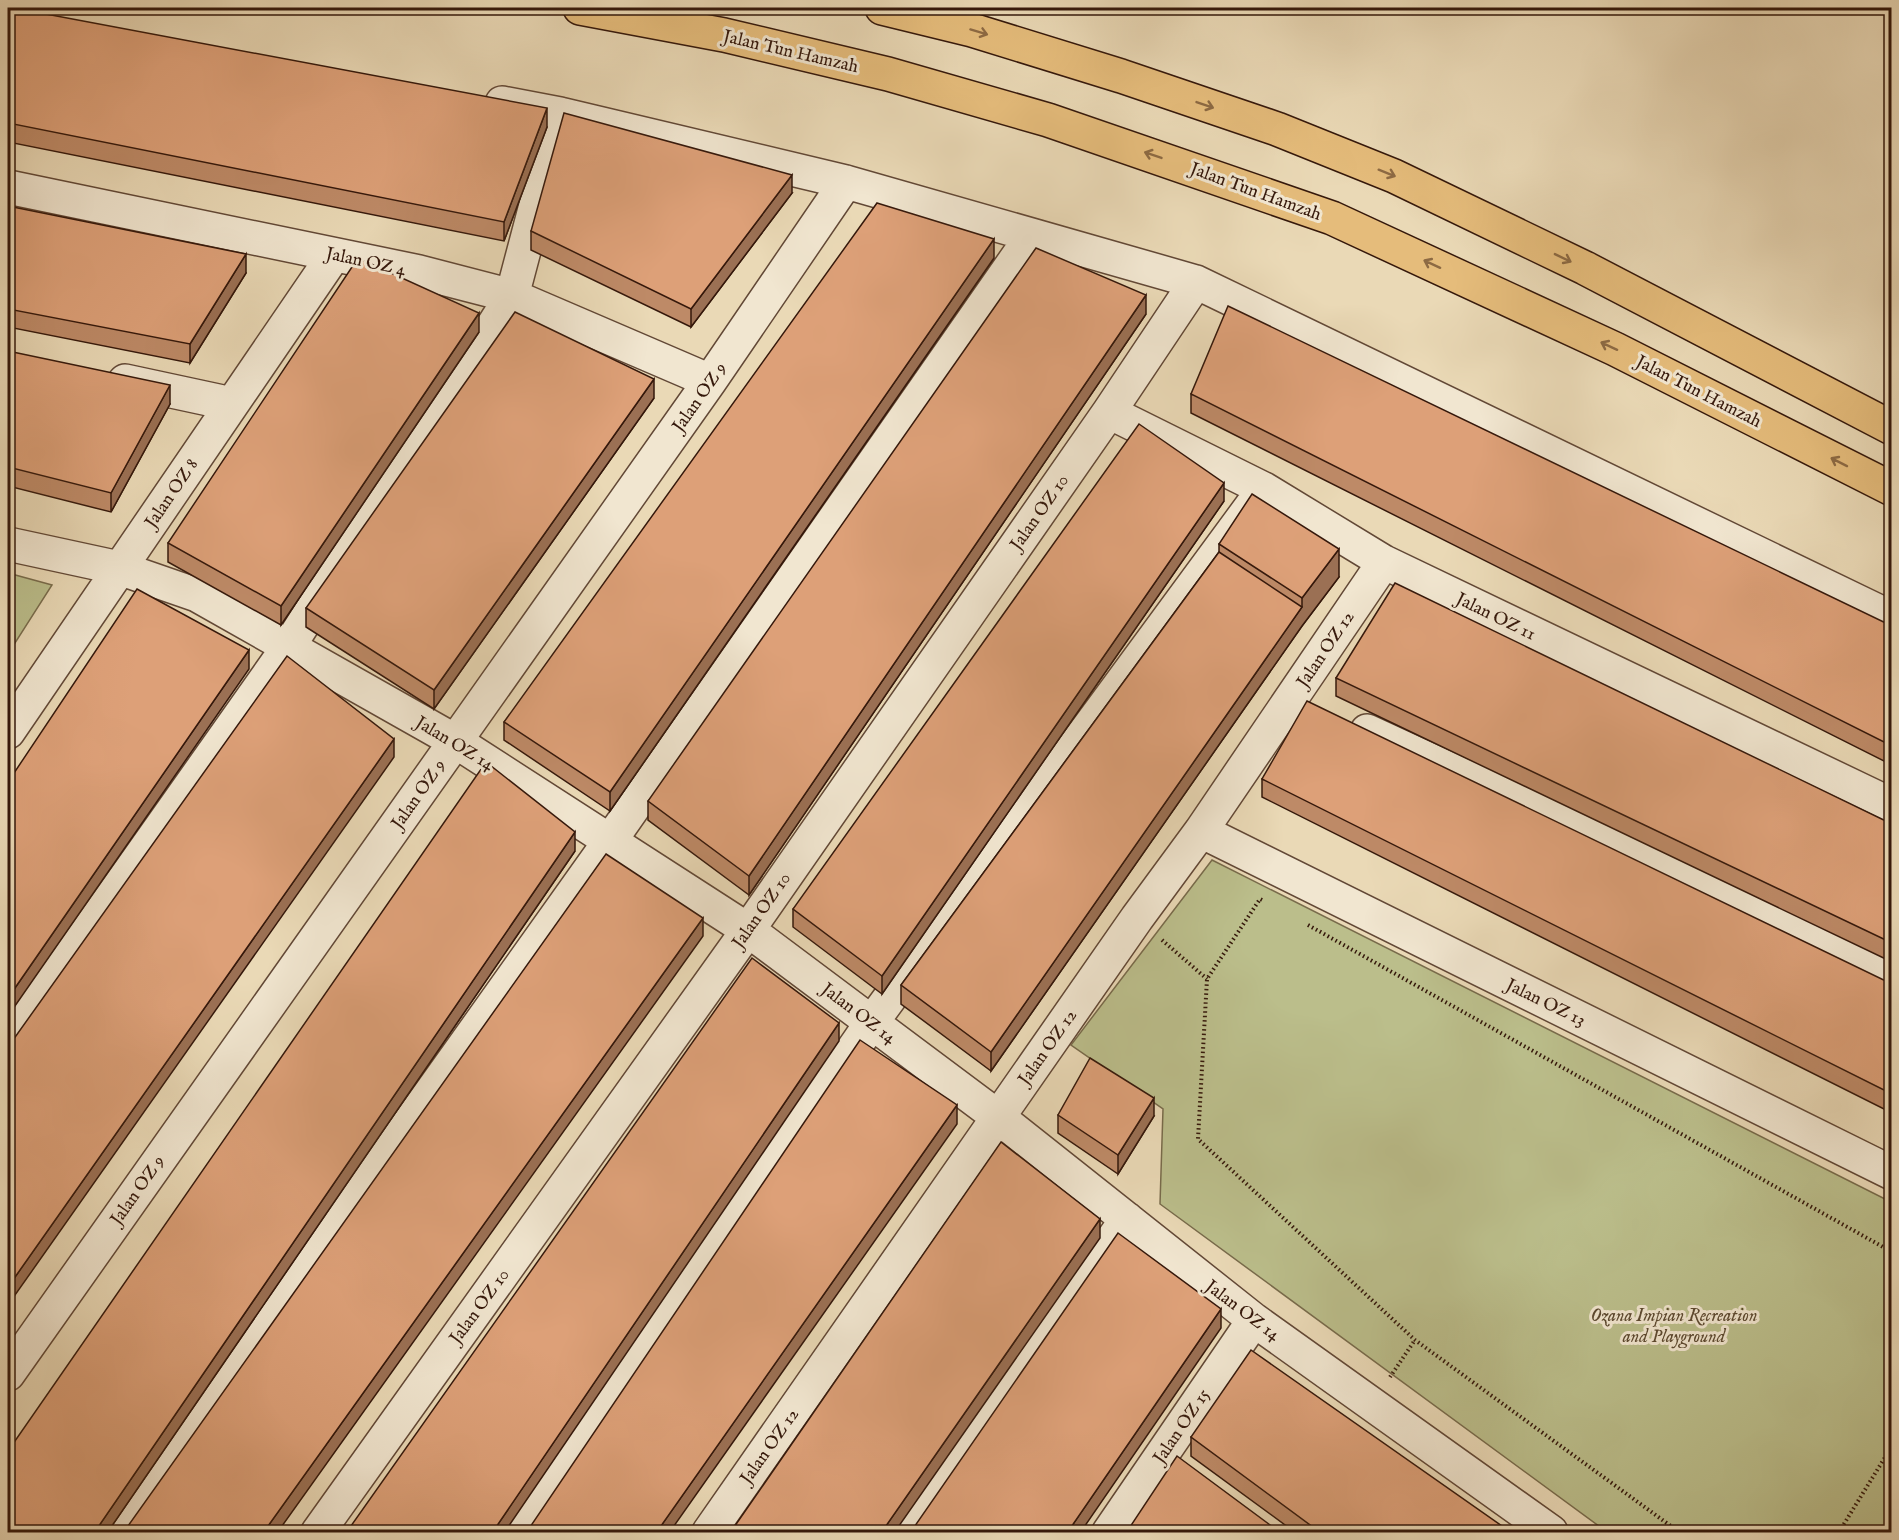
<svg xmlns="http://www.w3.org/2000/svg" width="1899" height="1540" viewBox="0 0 1899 1540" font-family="'IM FELL English',serif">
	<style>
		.green { fill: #bbbe8b; stroke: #786b4b; stroke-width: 1.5 }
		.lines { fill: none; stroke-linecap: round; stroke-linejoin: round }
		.minor-casing { stroke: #624836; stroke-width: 36 }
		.major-casing { stroke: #35180b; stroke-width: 36 }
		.path { stroke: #35180b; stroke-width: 4; stroke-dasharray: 1.5 3; stroke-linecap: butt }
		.minor { stroke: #f1e6d0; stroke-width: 33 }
		.major { stroke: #e5bc7b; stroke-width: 33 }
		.wall { fill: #be8a67; stroke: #35180b; stroke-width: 1.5 }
		.shaded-wall { fill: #9b7054; stroke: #35180b; stroke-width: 1.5 }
		.building { fill: #dda078; stroke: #35180b; stroke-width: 1.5 }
		.oneway { stroke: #8d6a43 }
		.labels { text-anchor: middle; stroke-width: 6; stroke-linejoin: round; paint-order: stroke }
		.street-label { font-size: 18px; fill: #35180b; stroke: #f1e6d0 }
		.park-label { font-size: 18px; font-style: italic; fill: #5d4a31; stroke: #f1e6d0 }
	</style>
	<rect width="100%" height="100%" fill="#ead9b6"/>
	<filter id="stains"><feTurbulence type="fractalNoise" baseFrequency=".00333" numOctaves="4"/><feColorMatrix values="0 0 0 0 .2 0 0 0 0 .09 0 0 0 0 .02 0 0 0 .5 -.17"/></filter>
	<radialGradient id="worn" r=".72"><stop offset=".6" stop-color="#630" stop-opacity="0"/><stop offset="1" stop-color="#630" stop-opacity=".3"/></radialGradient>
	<path class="green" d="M8,573L52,585L8,654Z
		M1212,860L1891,1202V1529L1890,1532H1607L1160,1204L1163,1109L1071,1045Z"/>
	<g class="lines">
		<g class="minor-casing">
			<path id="minor" d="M502,103L560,114L846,182L1196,282L1892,618
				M8,187L419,272L512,296L710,381
				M125,381L232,404
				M1109,412L1264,489L1384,562L1892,805
				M8,544L119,568L197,595L455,741L748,930L998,1117L1254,1320L1551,1532
				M1367,731L1892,973
				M8,732L334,255
				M1201,831L1892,1173
				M8,1044L289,646L512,296L560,114
				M8,1374L710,381L846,182
				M118,1532L610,841L1032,236
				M318,1532L748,930L1109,412L1196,282
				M520,1532L872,1022L1264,489
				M709,1532L1137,918L1201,831L1384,562
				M908,1532L1127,1219
				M1109,1532L1254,1320"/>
		</g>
		<g class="major-casing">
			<path id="major" d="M580,8L724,35L888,74L1048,120L1332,218L1615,349L1892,489
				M882,8L972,30L1121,76L1277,129L1394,176L1585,268L1892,428"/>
		</g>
		<path class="path" d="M1262,900L1260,899L1207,979L1198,1139L1415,1340L1679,1532
			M1308,925L1892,1252
			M1162,940L1207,979
			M1390,1377L1415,1340
			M1839,1532L1892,1446"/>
		<use href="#minor" class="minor"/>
		<use href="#major" class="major"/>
	</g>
	<path class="wall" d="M8,8L547,127L504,241L8,142Z
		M792,193L691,327L531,250V231Z
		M8,206L246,273L190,363L8,327Z
		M994,258L610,811L504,740V722Z
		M1146,314L749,895L648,820V801Z
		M479,332L281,625L168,562V543Z
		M8,351L170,404L111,512L8,486Z
		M1191,394L1892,626V765L1191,413Z
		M654,398L434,709L306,627V608Z
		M1224,501L882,994L793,927V909Z
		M1219,544L1339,577L1302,626L991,1071L901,1004V985L1219,552Z
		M1336,678L1892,824V962L1336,696Z
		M1262,779L1892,984V1113L1262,797Z
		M575,851L107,1533H8V1451Z
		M1058,1115L1154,1116L1118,1174L1058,1133Z
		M1191,1437L1512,1533H1296L1191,1456Z"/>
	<path class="shaded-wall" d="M547,108V127L504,241V222Z
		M792,175V193L691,327V309Z
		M994,239V258L610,811V792Z
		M246,254V273L190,363V344Z
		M1146,295V314L749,895V876Z
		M479,313V332L281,625V606Z
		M654,379V398L434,709V690Z
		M170,385V404L111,512V493Z
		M1224,483V501L882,994V976Z
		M1339,549V577L1302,626L991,1071V1052L1302,607V598Z
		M249,650V669L8,1016V998Z
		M394,739V757L8,1305V1287Z
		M575,832V851L107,1533H94Z
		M703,918V936L277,1533H263Z
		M839,1023V1041L504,1533H492Z
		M1154,1098V1116L1118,1174V1155Z
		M957,1105V1124L669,1533H656Z
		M1100,1219V1238L894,1533H881Z
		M1221,1309V1328L1080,1533H1067Z"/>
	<path class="building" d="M8,8H14L547,108L504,222L8,123Z
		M564,113L792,175L691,309L531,231Z
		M877,203L994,239L610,792L504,722Z
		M8,206L246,254L190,344L8,309Z
		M1036,248L1146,295L749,876L648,801Z
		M358,258L479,313L281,606L168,543Z
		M1228,306L1892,626V746L1191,394Z
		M515,312L654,379L434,690L306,608Z
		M8,351L170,385L111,493L8,467Z
		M1139,424L1224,483L882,976L793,909Z
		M1252,494L1339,549L1302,598L1219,544Z
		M1219,552L1302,607L991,1052L901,985Z
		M1395,583L1892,824V943L1336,678Z
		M137,589L249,650L8,998V782Z
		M287,656L394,739L8,1287V1047Z
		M1307,701L1892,984V1094L1262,779Z
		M486,762L575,832L94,1533H22L8,1522V1451Z
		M606,854L703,918L263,1533H123Z
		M752,958L839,1023L492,1533H346Z
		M860,1040L957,1105L656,1533H526Z
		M1090,1058L1154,1098L1118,1155L1058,1115Z
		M1001,1142L1100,1219L881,1533H730Z
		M1118,1233L1221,1309L1067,1533H910Z
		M1251,1350L1512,1533H1321L1191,1437Z
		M1177,1456L1281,1533H1126Z"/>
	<defs><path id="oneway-shaft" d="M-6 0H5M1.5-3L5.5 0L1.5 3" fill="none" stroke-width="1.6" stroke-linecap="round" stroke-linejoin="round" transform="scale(1.5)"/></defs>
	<g class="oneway">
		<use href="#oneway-shaft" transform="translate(979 32) rotate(17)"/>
		<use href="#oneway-shaft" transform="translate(1205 105) rotate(19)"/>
		<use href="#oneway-shaft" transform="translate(1153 155) rotate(-161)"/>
		<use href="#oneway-shaft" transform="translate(1387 173) rotate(22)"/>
		<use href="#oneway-shaft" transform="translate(1563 258) rotate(26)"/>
		<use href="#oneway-shaft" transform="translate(1432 264) rotate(-155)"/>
		<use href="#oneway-shaft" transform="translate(1609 346) rotate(-155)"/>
		<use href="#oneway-shaft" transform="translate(1839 462) rotate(-153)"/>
	</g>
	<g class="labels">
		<g class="street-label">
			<text transform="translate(791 51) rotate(13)" y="6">Jalan Tun Hamzah</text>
			<text transform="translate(1256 191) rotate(20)" y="6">Jalan Tun Hamzah</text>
			<text transform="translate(366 261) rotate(12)" y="6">Jalan OZ 4</text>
			<text transform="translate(1699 391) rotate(27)" y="6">Jalan Tun Hamzah</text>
			<text transform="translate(699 397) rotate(-55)" y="6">Jalan OZ 9</text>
			<text transform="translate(171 493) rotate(-56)" y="6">Jalan OZ 8</text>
			<text transform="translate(1039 512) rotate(-55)" y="6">Jalan OZ 10</text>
			<text transform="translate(1496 616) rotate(26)" y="6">Jalan OZ 11</text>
			<text transform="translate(1325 649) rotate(-56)" y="6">Jalan OZ 12</text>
			<text transform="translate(455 743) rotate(31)" y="6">Jalan OZ 14</text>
			<text transform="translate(418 794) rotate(-55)" y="6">Jalan OZ 9</text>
			<text transform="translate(761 910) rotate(-55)" y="6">Jalan OZ 10</text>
			<text transform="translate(1546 1002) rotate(26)" y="6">Jalan OZ 13</text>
			<text transform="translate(859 1013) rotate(37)" y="6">Jalan OZ 14</text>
			<text transform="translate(1047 1047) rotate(-55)" y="6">Jalan OZ 12</text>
			<text transform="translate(137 1190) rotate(-55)" y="6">Jalan OZ 9</text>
			<text transform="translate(479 1306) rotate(-54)" y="6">Jalan OZ 10</text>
			<text transform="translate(1243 1310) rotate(37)" y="6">Jalan OZ 14</text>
			<text transform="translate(1181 1426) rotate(-56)" y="6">Jalan OZ 15</text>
			<text transform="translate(769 1446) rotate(-55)" y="6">Jalan OZ 12</text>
		</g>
		<g class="park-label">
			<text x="1674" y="1321">Ozana Impian Recreation<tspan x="1674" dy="21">and Playground</tspan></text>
		</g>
	</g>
	<rect width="1899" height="1540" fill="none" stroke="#ead9b6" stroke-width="30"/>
	<rect x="9" y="9" width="1881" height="1522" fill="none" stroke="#35180b" stroke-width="3"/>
	<rect x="15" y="15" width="1869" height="1510" fill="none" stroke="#35180b" stroke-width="1.5"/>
	<rect width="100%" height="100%" filter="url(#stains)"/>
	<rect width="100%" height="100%" fill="url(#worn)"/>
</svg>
